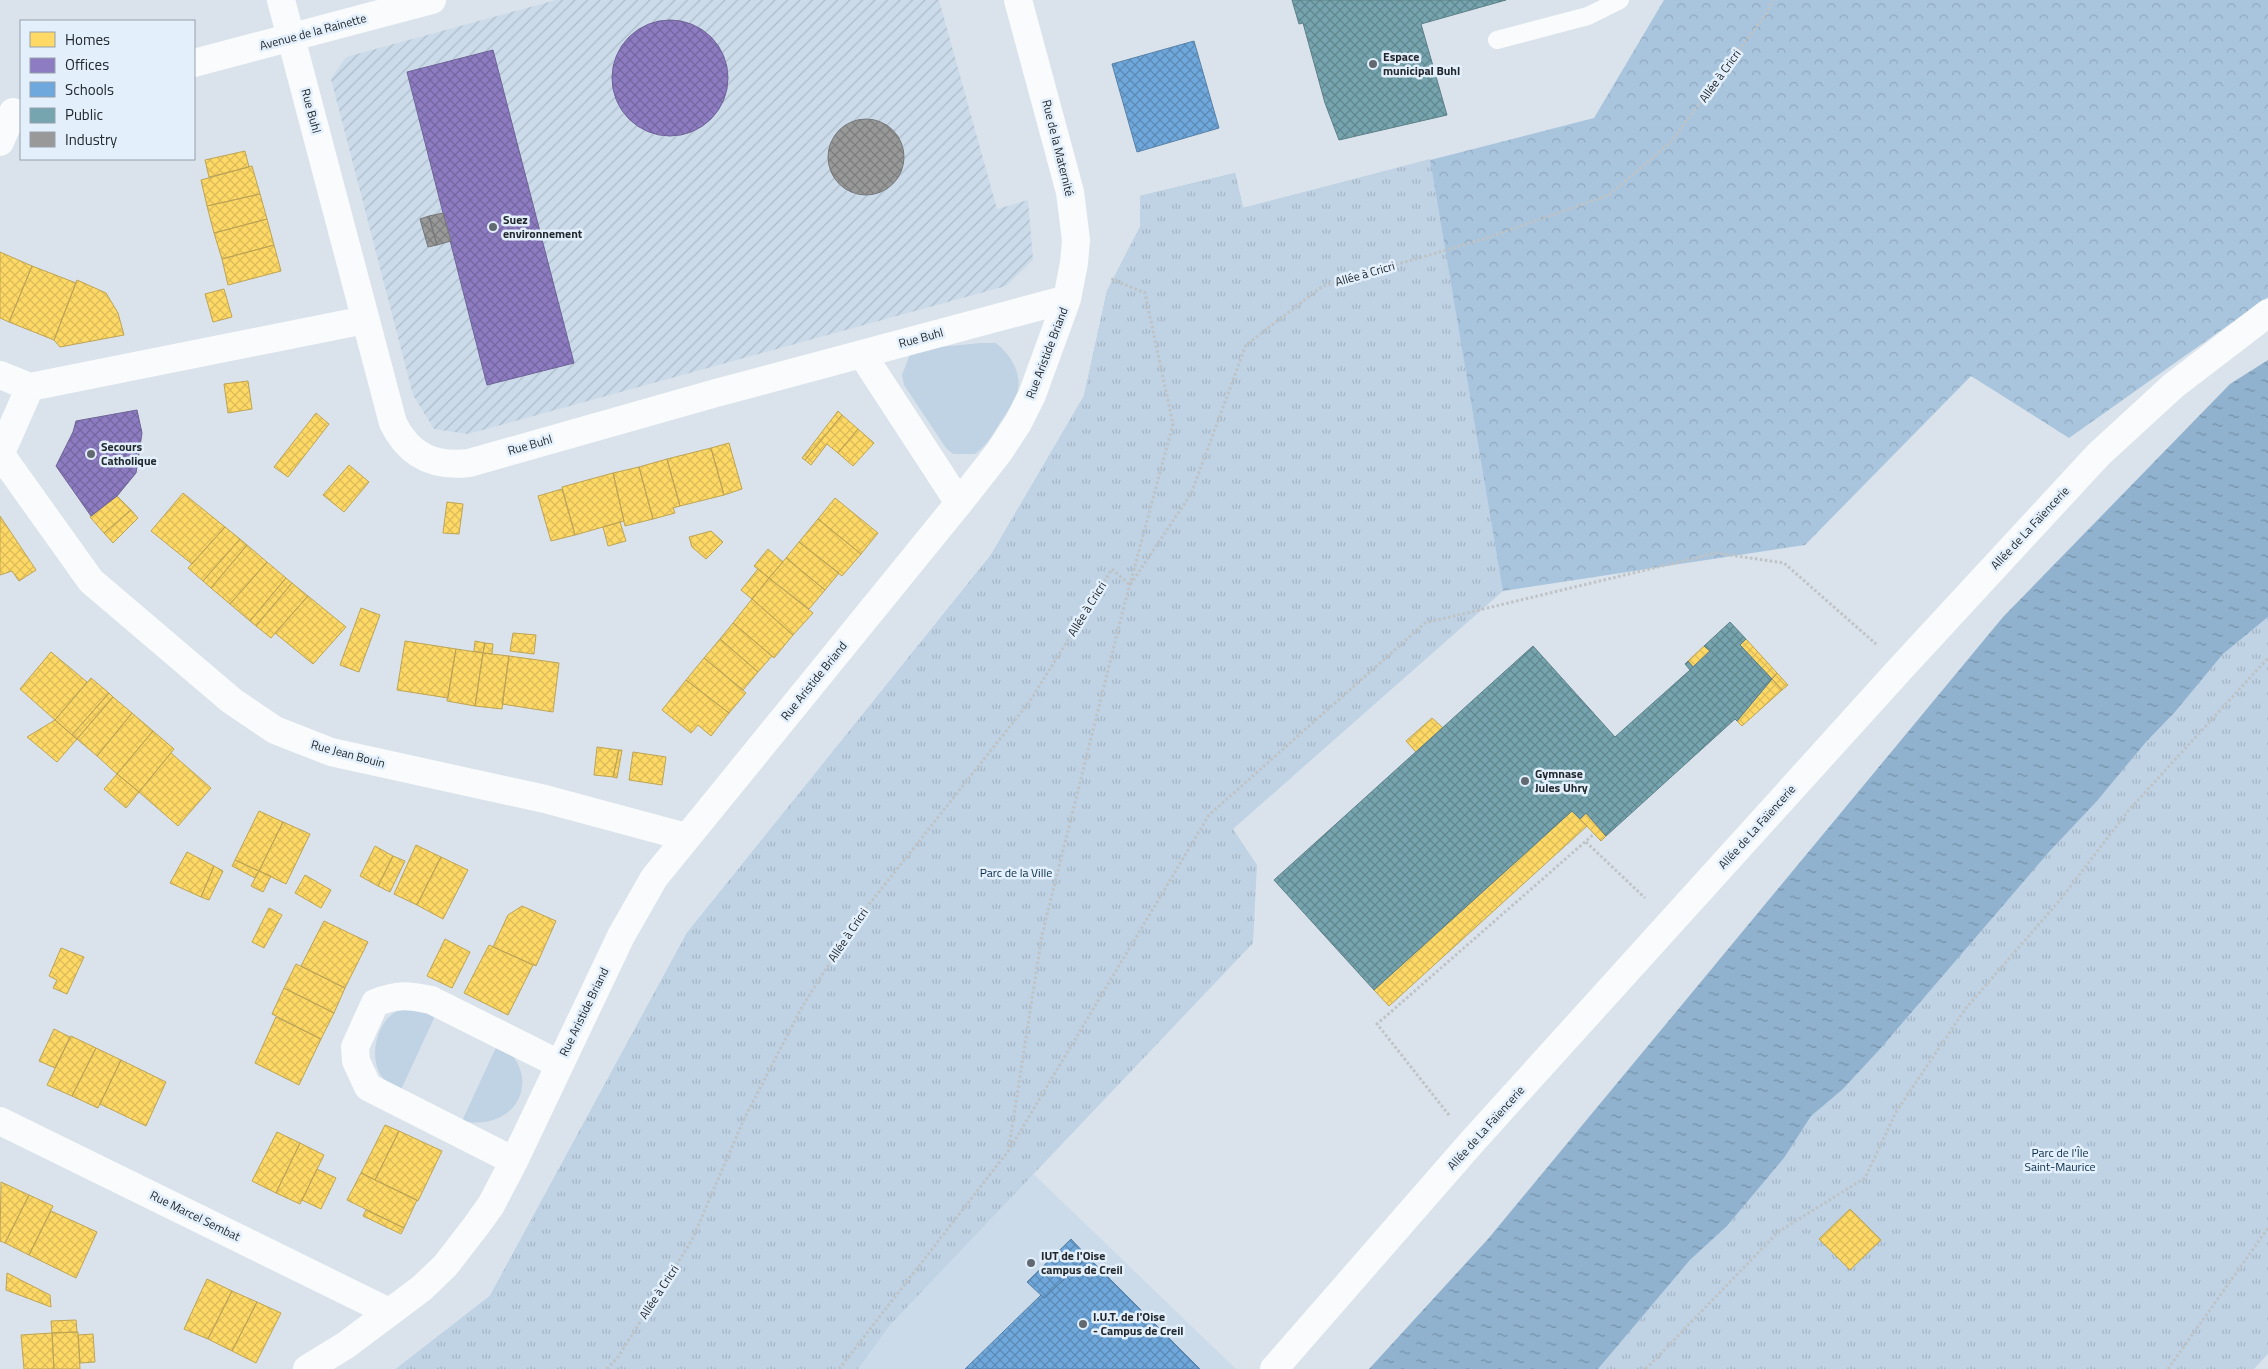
<svg xmlns="http://www.w3.org/2000/svg" width="2268" height="1369" viewBox="0 0 2268 1369" font-family="'Titillium Web',sans-serif">
	<style>
		.built { fill: #cbdbea }
		.industrial { fill: url(#industrial-furrows) }
		.grass { fill: #bfd3e5 }
		.forest { fill: url(#forest-crowns) }
		.park { fill: url(#park-tufts) }
		.water { fill: url(#water-ripples) }
		.homes { fill: url(#homes-cross-hatch); stroke: #bda455 }
		.offices { fill: url(#offices-cross-hatch); stroke: #6e6396 }
		.schools { fill: url(#schools-cross-hatch); stroke: #5882a8 }
		.public { fill: url(#public-cross-hatch); stroke: #5d8088 }
		.industry { fill: url(#industry-cross-hatch); stroke: #757779 }
		.lines { fill: none; stroke-linecap: round; stroke-linejoin: round }
		.path { stroke: #bfc3c5; stroke-width: 3; stroke-dasharray: 2.5 2.5; stroke-linecap: butt }
		.lane { stroke: #f9fbfc; stroke-width: 18 }
		.street { stroke: #f9fbfc; stroke-width: 28 }
		.poi-dot { fill: #626970; stroke: #e3f0fc; stroke-width: 2 }
		.labels { text-anchor: middle; stroke-width: 5; stroke-linejoin: round; paint-order: stroke }
		.street-label { font-size: 12px; fill: #22282d; stroke: #e3f0fc }
		.poi-label { font-size: 12px; font-weight: bold; fill: #22282d; stroke: #e3f0fc; text-anchor: start }
		.park-label { font-size: 12px; fill: #092c47; stroke: #e3f0fc }
	</style>
	<defs>
		<pattern id="industrial-furrows" width="10" height="10" patternUnits="userSpaceOnUse" patternTransform="scale(1.25)"><rect width="10" height="10" fill="#cbdbea"/><path d="M-1 1l2-2M0 10L10 0M9 11l2-2" fill="none" stroke="#aebcc9"/></pattern>
		<pattern id="forest-crowns" width="20" height="18" patternUnits="userSpaceOnUse" patternTransform="scale(1.25)"><rect width="20" height="18" fill="#a9c5de"/><path d="M2 6a3 3 0 1 1 6 0M12 15a3 3 0 1 1 6 0" fill="none" stroke="#91a9bf"/></pattern>
		<pattern id="park-tufts" width="24" height="20" patternUnits="userSpaceOnUse" patternTransform="scale(1.25)"><rect width="24" height="20" fill="#bfd3e5"/><path d="M3 7l-1-3M5 7V3M7 7l1-3M15 17l-1-3M17 17v-4M19 17l1-3" fill="none" stroke="#a4b5c5"/></pattern>
		<pattern id="water-ripples" width="26" height="14" patternUnits="userSpaceOnUse" patternTransform="scale(1.25)"><rect width="26" height="14" fill="#90b2cf"/><path d="M2 4q2-2 4 0t4 0M15 11q2-2 4 0t4 0" fill="none" stroke="#7591a8"/></pattern>
		<pattern id="homes-cross-hatch" width="8" height="8" patternUnits="userSpaceOnUse" patternTransform="scale(1.25)"><rect width="8" height="8" fill="#ffd966"/><path d="M0 0l8 8M0 8l8-8" fill="none" stroke="#daba59"/></pattern>
		<pattern id="offices-cross-hatch" width="8" height="8" patternUnits="userSpaceOnUse" patternTransform="scale(1.25)"><rect width="8" height="8" fill="#8e7cc3"/><path d="M0 0l8 8M0 8l8-8" fill="none" stroke="#74669f"/></pattern>
		<pattern id="schools-cross-hatch" width="8" height="8" patternUnits="userSpaceOnUse" patternTransform="scale(1.25)"><rect width="8" height="8" fill="#6fa8dc"/><path d="M0 0l8 8M0 8l8-8" fill="none" stroke="#5b89b3"/></pattern>
		<pattern id="public-cross-hatch" width="8" height="8" patternUnits="userSpaceOnUse" patternTransform="scale(1.25)"><rect width="8" height="8" fill="#76a5af"/><path d="M0 0l8 8M0 8l8-8" fill="none" stroke="#60868f"/></pattern>
		<pattern id="industry-cross-hatch" width="8" height="8" patternUnits="userSpaceOnUse" patternTransform="scale(1.25)"><rect width="8" height="8" fill="#999"/><path d="M0 0l8 8M0 8l8-8" fill="none" stroke="#7c7d7d"/></pattern>
	</defs>
	<rect width="100%" height="100%" fill="#dae3eb"/>
	<path class="built" d="M1017,1158L1236,1369H856Z"/>
	<path class="industrial" d="M556,0H939L997,209L1028,200L1033,260L1006,286L468,434L434,429L413,395L331,79L346,57Z"/>
	<path class="grass" d="M981,343H996C1011,355 1023,374 1017,394C1014,403 1006,413 1001,421C993,434 987,445 975,454H953L946,448L904,385L902,375L910,354L919,349Z
		M409,1009L436,1014L400,1092C392,1087 385,1082 380,1074C369,1056 377,1021 397,1011C400,1010 405,1010 409,1009Z
		M498,1043C545,1073 519,1133 462,1121Z"/>
	<path class="forest" d="M1664,0H2268V297L2069,438L1971,376L1805,545L1503,591L1430,633L396,1369L490,1296L687,933L991,555L1084,396L1107,291L1140,227V196L1235,173L1243,208L1594,118Z"/>
	<path class="park" d="M1430,159L1503,591L1233,829L1257,865L1253,943L890,1325L858,1369H396L490,1296L687,933L991,555L1084,396L1107,291L1140,227V196L1235,173L1243,208Z
		M2268,617V1354L2254,1369H1598L1690,1260L1727,1226L1784,1158L1810,1116L1843,1089L1881,1048L2049,852L2097,801L2146,742L2175,712L2223,654Z"/>
	<path class="water" d="M2268,360V617L2223,654L2175,712L2146,742L2097,801L2049,852L1881,1048L1843,1089L1811,1116L1784,1158L1727,1226L1690,1260L1598,1369H1369L1488,1239L2003,617L2230,384Z"/>
	<path class="homes" d="M245,151L249,167L209,177L205,160Z
		M252,166L260,194L207,206L201,180Z
		M260,194L267,219L214,233L207,206Z
		M267,219L274,245L222,259L214,233Z
		M274,245L281,271L228,285L222,259Z
		M0,252L32,266L9,322L0,318Z
		M32,266L76,283L54,340L9,322Z
		M77,280L106,293L118,313L124,335L60,347L54,340Z
		M224,289L232,317L213,322L205,294Z
		M248,381L252,409L228,413L224,384Z
		M838,411L842,415L805,460L802,458Z
		M316,413L329,424L288,477L274,467Z
		M842,415L858,429L838,453L827,444L811,465L805,460Z
		M858,429L874,443L853,466L838,453Z
		M729,443L742,489L724,495L711,448Z
		M711,448L724,495L680,506L667,459Z
		M667,459L680,506L673,508L675,513L653,519L639,467Z
		M349,465L369,482L344,512L323,495Z
		M639,467L653,519L625,526L613,473Z
		M613,473L624,521L575,535L562,487Z
		M562,489L575,535L551,541L538,496Z
		M183,493L225,527L192,564L151,531Z
		M117,496L131,510L104,533L90,517Z
		M835,498L878,533L861,554L818,519Z
		M447,502L463,504L459,534L443,533Z
		M131,510L138,518L113,543L104,533Z
		M0,516L36,570L19,581L12,571L0,575Z
		M818,519L861,554L842,576L799,542Z
		M620,522L626,541L608,546L603,527Z
		M225,527L240,539L203,581L188,568Z
		M711,531L723,542L706,559L692,547L689,537Z
		M240,539L247,545L211,588L203,581Z
		M799,542L839,573L825,590L786,558Z
		M247,545L267,562L230,604L211,588Z
		M768,549L783,562L769,578L754,566Z
		M786,558L825,590L809,609L769,578Z
		M267,562L286,578L250,621L230,604Z
		M758,569L769,578L752,599L741,590Z
		M286,578L292,583L256,626L250,621Z
		M769,578L813,613L793,635L752,599Z
		M292,583L308,596L271,638L256,626Z
		M308,596L346,627L313,664L275,633Z
		M752,599L793,635L774,658L733,623Z
		M361,608L380,615L359,672L340,665Z
		M733,623L772,656L758,672L720,639Z
		M513,633L536,635L534,654L510,651Z
		M720,639L758,672L743,690L704,658Z
		M1746,639L1777,673L1772,679L1740,645Z
		M405,641L456,649L448,698L397,690Z
		M475,641L485,643L483,653L474,651Z
		M485,643L493,644L492,654L483,653Z
		M1704,646L1710,651L1693,667L1688,661Z
		M456,649L483,653L475,706L447,701Z
		M51,652L87,682L55,720L20,689Z
		M483,653L509,656L502,709L475,706Z
		M509,656L559,663L553,712L502,704Z
		M704,658L746,693L729,713L686,680Z
		M1777,673L1788,685L1782,690L1772,679Z
		M91,678L109,693L72,735L55,720Z
		M1772,679L1782,690L1742,726L1737,721Z
		M686,680L729,713L711,736L698,725L691,733L662,710Z
		M109,693L113,697L77,739L72,735Z
		M113,697L132,713L97,756L77,739Z
		M132,713L153,731L117,774L97,756Z
		M1432,718L1443,728L1416,752L1406,741Z
		M55,720L77,739L57,762L27,737Z
		M153,731L174,749L139,792L117,774Z
		M597,747L619,750L613,777L594,775Z
		M619,750H622L617,778L613,777Z
		M633,752L666,757L662,785L629,780Z
		M171,753L211,788L178,826L139,792Z
		M117,774L139,792L126,808L104,789Z
		M259,811L283,822L259,871L235,860Z
		M1572,811L1587,826L1389,1006L1374,990Z
		M1586,813L1606,836L1601,841L1580,819Z
		M283,822L310,834L286,884L259,871Z
		M416,845L441,857L417,905L394,894Z
		M375,846L393,856L378,886L360,876Z
		M187,852L214,866L201,897L170,883Z
		M393,856L405,861L390,892L378,886Z
		M441,857L468,870L443,919L417,905Z
		M235,860L259,871L255,878L232,866Z
		M214,866L223,871L209,900L201,897Z
		M259,871L271,876L263,892L251,886Z
		M305,875L331,890L321,908L295,893Z
		M522,906L556,921L536,966L493,947L508,915Z
		M269,908L282,915L264,948L252,942Z
		M324,921L368,942L345,988L301,966Z
		M445,939L470,952L452,988L427,976Z
		M489,945L533,965L508,1015L464,993Z
		M61,948L84,957L67,994L53,988L57,980L49,976Z
		M296,964L345,988L334,1013L284,988Z
		M284,988L334,1013L321,1039L272,1014Z
		M276,1017L321,1039L299,1085L255,1063Z
		M54,1029L70,1037L55,1068L39,1061Z
		M71,1036L96,1048L72,1096L47,1085Z
		M96,1048L121,1060L98,1108L72,1096Z
		M121,1060L166,1082L146,1126L100,1104Z
		M385,1125L399,1131L375,1180L361,1173Z
		M399,1131L442,1151L418,1201L375,1180Z
		M277,1132L300,1143L276,1193L252,1181Z
		M300,1143L324,1155L300,1204L276,1193Z
		M317,1169L336,1178L321,1209L302,1200Z
		M361,1173L417,1200L404,1228L347,1200Z
		M1,1182L29,1195L5,1243L0,1241Z
		M29,1195L53,1206L29,1255L5,1243Z
		M1850,1209L1881,1240L1850,1270L1819,1239Z
		M366,1210L404,1228L401,1234L363,1216Z
		M51,1211L97,1232L76,1278L29,1255Z
		M7,1273L50,1295L51,1307L6,1290Z
		M207,1279L232,1291L208,1339L184,1329Z
		M232,1291L257,1302L232,1351L208,1339Z
		M257,1302L281,1313L256,1363L232,1351Z
		M76,1320L77,1332L52,1333L51,1321Z
		M78,1332L80,1369H54L52,1333Z
		M52,1333L54,1369H24L21,1335Z
		M93,1334L95,1362L80,1363L78,1335Z"/>
	<path class="offices" d="M612 78a58 58 0 1 1 116 0a58 58 0 1 1-116 0Z
		M493,50L574,363L487,385L407,72Z
		M137,410L142,433L136,473L117,496L91,516L56,466L73,432L76,421Z"/>
	<path class="schools" d="M1194,41L1219,128L1137,152L1112,64Z
		M1071,1239L1088,1257L1044,1298L1027,1282Z
		M1088,1257L1200,1369H965L1041,1295L1044,1298Z"/>
	<path class="public" d="M1292,0H1506L1421,24L1447,115L1339,140L1325,103L1303,23L1299,24Z
		M1730,622L1746,639L1740,645L1772,679L1737,721L1735,719L1606,836L1586,813L1580,819L1572,811L1374,990L1274,880L1533,646L1615,737L1690,670L1685,664L1688,661L1693,667L1710,651L1704,646Z"/>
	<path class="industry" d="M828 157a38 38 0 1 1 76 0a38 38 0 1 1-76 0Z
		M443,213L451,241L437,245L429,216Z
		M429,216L437,245L428,247L420,219Z"/>
	<g class="lines">
		<path class="path" d="M1586,842L1645,898
			M1449,1115L1377,1024L1594,834
			M1009,1147L1042,935L1122,614L1173,424L1145,293L1109,278
			M607,1369L618,1357L692,1240L744,1119L802,1007L856,921L1030,701L1112,569L1130,585L1191,494L1246,345L1323,286L1484,239L1609,195L1671,142L1766,14L1773,0
			M839,1369L1009,1150L1209,815L1425,623L1716,553L1784,563L1876,644
			M1646,1369L1778,1232L1865,1178L1896,1112L1966,1008L2060,900L2128,811L2268,658
			M2168,1369L2268,1228"/>
		<path class="lane" d="M1497,40L1588,16L1620,0"/>
		<path class="street" d="M281,0L393,423C409,456 434,467 469,463L716,393L1067,299
			M194,63L432,0
			M0,142L13,112
			M862,354L959,503
			M0,375L30,387L0,455
			M30,387L365,320
			M1,455L91,581L232,701L275,730L331,752L545,799L686,837
			M0,1121L389,1312
			M514,1161L368,1087L356,1061L355,1047L375,1003C398,994 407,995 431,1000L559,1064
			M307,1369L346,1345L422,1288L445,1266L476,1226L491,1205L514,1161L621,936L654,878L959,503L999,452L1018,423L1032,395L1067,299L1074,263L1076,240L1070,192L1018,0
			M1274,1369L1471,1143L1902,667L2098,455L2173,386L2268,313"/>
	</g>
	<g class="poi-dot">
		<circle cx="1373" cy="64" r="5"/>
		<circle cx="493" cy="227" r="5"/>
		<circle cx="91" cy="454" r="5"/>
		<circle cx="1525" cy="781" r="5"/>
		<circle cx="1031" cy="1263" r="5"/>
		<circle cx="1083" cy="1324" r="5"/>
	</g>
	<g class="labels">
		<g class="street-label">
			<text transform="translate(313 32) rotate(-15)" y="4">Avenue de la Rainette</text>
			<text transform="translate(1720 76) rotate(-54)" y="4">Allée à Cricri</text>
			<text transform="translate(311 111) rotate(75)" y="4">Rue Buhl</text>
			<text transform="translate(1058 148) rotate(76)" y="4">Rue de la Maternité</text>
			<text transform="translate(1365 274) rotate(-16)" y="4">Allée à Cricri</text>
			<text transform="translate(921 338) rotate(-15)" y="4">Rue Buhl</text>
			<text transform="translate(1047 353) rotate(-69)" y="4">Rue Aristide Briand</text>
			<text transform="translate(530 445) rotate(-16)" y="4">Rue Buhl</text>
			<text transform="translate(2030 528) rotate(-47)" y="4">Allée de La Faïencerie</text>
			<text transform="translate(1087 609) rotate(-58)" y="4">Allée à Cricri</text>
			<text transform="translate(814 681) rotate(-51)" y="4">Rue Aristide Briand</text>
			<text transform="translate(348 754) rotate(15)" y="4">Rue Jean Bouin</text>
			<text transform="translate(1757 827) rotate(-48)" y="4">Allée de La Faïencerie</text>
			<text transform="translate(848 935) rotate(-56)" y="4">Allée à Cricri</text>
			<text transform="translate(584 1012) rotate(-64)" y="4">Rue Aristide Briand</text>
			<text transform="translate(1486 1128) rotate(-48)" y="4">Allée de La Faïencerie</text>
			<text transform="translate(195 1216) rotate(26)" y="4">Rue Marcel Sembat</text>
			<text transform="translate(659 1292) rotate(-57)" y="4">Allée à Cricri</text>
		</g>
		<g class="poi-label">
			<text x="1383" y="61">Espace<tspan x="1383" dy="14">municipal Buhl</tspan></text>
			<text x="503" y="224">Suez<tspan x="503" dy="14">environnement</tspan></text>
			<text x="101" y="451">Secours<tspan x="101" dy="14">Catholique</tspan></text>
			<text x="1535" y="778">Gymnase<tspan x="1535" dy="14">Jules Uhry</tspan></text>
			<text x="1041" y="1260">IUT de l'Oise<tspan x="1041" dy="14">campus de Creil</tspan></text>
			<text x="1093" y="1321">I.U.T. de l'Oise<tspan x="1093" dy="14">- Campus de Creil</tspan></text>
		</g>
		<g class="park-label">
			<text x="1016" y="877">Parc de la Ville</text>
			<text x="2060" y="1157">Parc de l'Île<tspan x="2060" dy="14">Saint-Maurice</tspan></text>
		</g>
	</g>
	<rect x="20" y="20" width="175" height="140" fill="#e3f0fc" stroke="#96a0a9"/>
	<rect x="30" y="32" width="25" height="15" fill="#ffd966" stroke="#96a0a9"/>
	<text x="65" y="45" font-size="15" fill="#22282d">Homes</text>
	<rect x="30" y="58" width="25" height="15" fill="#8e7cc3" stroke="#96a0a9"/>
	<text x="65" y="70" font-size="15" fill="#22282d">Offices</text>
	<rect x="30" y="82" width="25" height="15" fill="#6fa8dc" stroke="#96a0a9"/>
	<text x="65" y="95" font-size="15" fill="#22282d">Schools</text>
	<rect x="30" y="108" width="25" height="15" fill="#76a5af" stroke="#96a0a9"/>
	<text x="65" y="120" font-size="15" fill="#22282d">Public</text>
	<rect x="30" y="132" width="25" height="15" fill="#999999" stroke="#96a0a9"/>
	<text x="65" y="145" font-size="15" fill="#22282d">Industry</text>
</svg>
